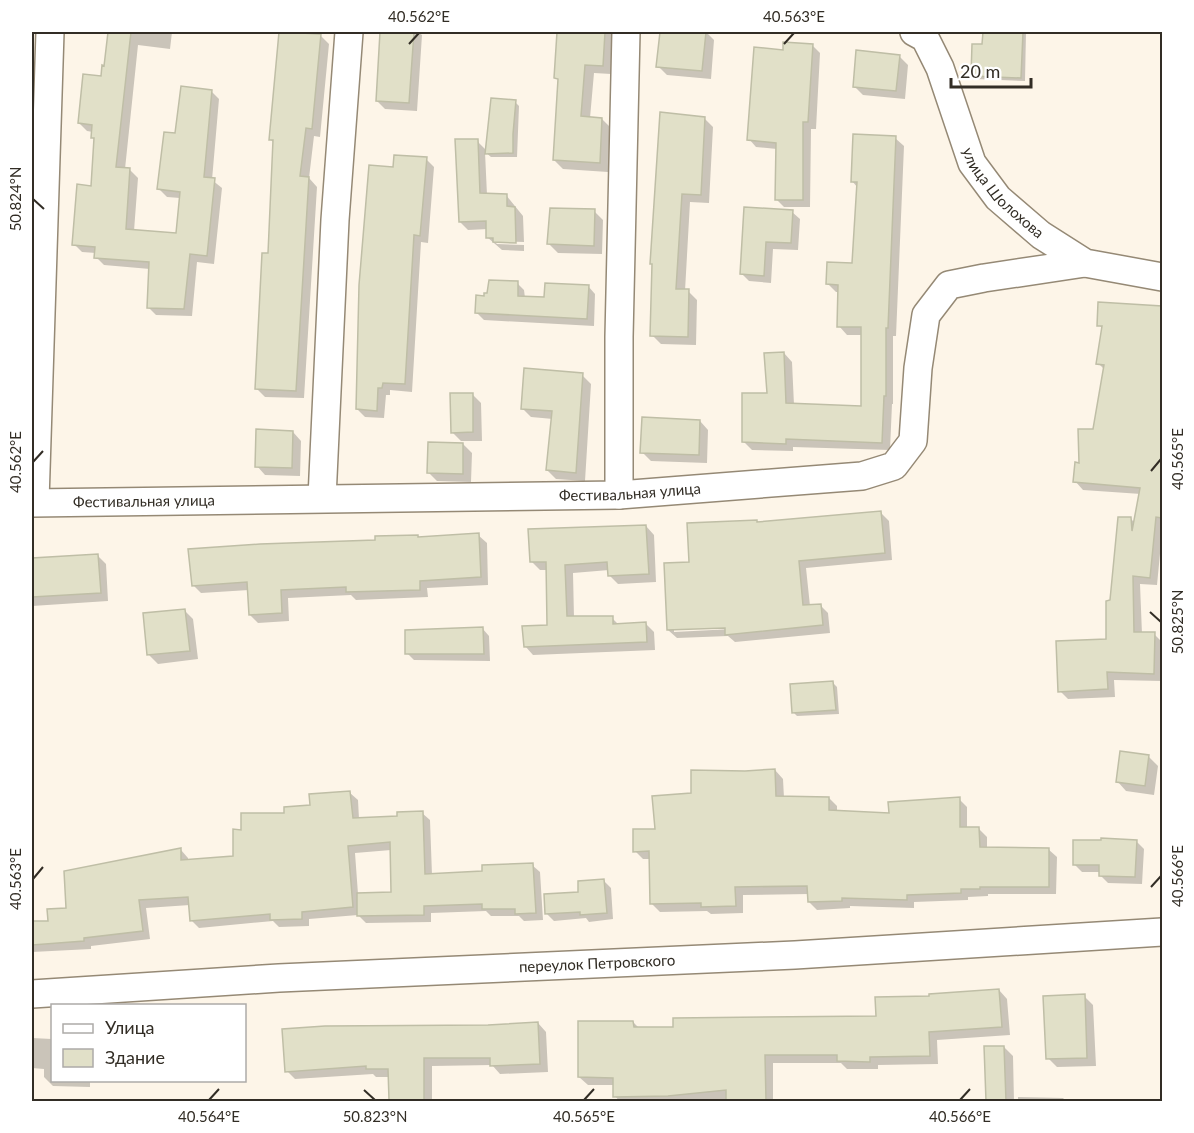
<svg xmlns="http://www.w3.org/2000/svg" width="1194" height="1133" viewBox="0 0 1194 1133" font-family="Lato,sans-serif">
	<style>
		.shadow { fill: #0003; fill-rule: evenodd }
		.building { fill: #e1e0c8; stroke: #bfbea6; stroke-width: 1.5 }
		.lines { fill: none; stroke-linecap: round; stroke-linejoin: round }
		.minor-casing { stroke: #958975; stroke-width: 30 }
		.minor { stroke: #fff; stroke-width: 27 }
		.ticks { fill: none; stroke: #322d25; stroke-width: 2 }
		.labels { text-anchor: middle; stroke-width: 5; stroke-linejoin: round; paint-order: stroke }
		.street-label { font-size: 15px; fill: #322d25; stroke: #fff }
		.neatline { fill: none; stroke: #322d25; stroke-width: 2 }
		.ticks-label { font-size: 15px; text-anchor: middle; fill: #322d25 }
	</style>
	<rect width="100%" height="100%" fill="#fdf5e8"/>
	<path class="shadow" d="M110,32H172L170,49L138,45L125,169L130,170L138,178L134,231L177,234L180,198L167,197L159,189L177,135L211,91L219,99L212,180L222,188L214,264L197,262L192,316L156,315L148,307L150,269L104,265L96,257V253L82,252L74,244L93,187L95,140L92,137L93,132L87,131L79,123L102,78L106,67Z
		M381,32H418L422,35L417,111L385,109L377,101Z
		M559,32H614L611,74L594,73L590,118L602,119L611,128L608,172L563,169L554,160L560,82L556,78Z
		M661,32H706L714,40L711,79L667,75L658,66Z
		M984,32H1026L1025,81L976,79L972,75L984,45Z
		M320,35L329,44L320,137L314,136L309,178L317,187L304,398L265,397L257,389L269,255L274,143L270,139Z
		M812,45L820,53L816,129H811L810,207H784L776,199L777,149L756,147L749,139L784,51Z
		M899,56L908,65L905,99L863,95L854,86Z
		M515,102L519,106L517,157H491L485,152L487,195H506L523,216L524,242L494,241L497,244L524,245V251L502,250L487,237L488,229L468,230L460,222L477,141L487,151Z
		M704,118L713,127L709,203L690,202L685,291H688L697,300L696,345L661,344L652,335L654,265Z
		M895,138L904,146L896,336H893V404H892L890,450L793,447V451L752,450L744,442L768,394L784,353L792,362L794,405L863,407V335H847L839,326V292H836L828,284L854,264L858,188L852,181Z
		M426,159L434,167L428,243L421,242L412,392L390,390V395H386L384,418L365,417L357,409Z
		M746,209L792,212L800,219L798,250L773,249L771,283L749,281L741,273Z
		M594,211L603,220L602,254L558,253L549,244Z
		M517,283L524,290L525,298H545L588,286L595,294L594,326L484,320L477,313L485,297Z
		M1148,306L1162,307V533L1157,585L1140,584L1142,634H1154L1162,642V681L1114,680L1115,697L1068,699L1060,691L1108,640L1111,602L1131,519L1135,523L1141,494L1083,490L1075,481L1094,430L1105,370L1098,363L1103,329L1099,325Z
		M582,375L591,384L585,481L556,479L547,470L553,419L531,417L522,408Z
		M473,395L481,403L482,441H461L452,432Z
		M700,421L708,430L707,463L651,461L642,452Z
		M293,432L301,441L300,476L265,475L257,466Z
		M463,444L472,453L471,482L437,481L428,472Z
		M881,513L889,521L892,560L806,568L810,606L820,605L828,613L830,633L735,642L728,636L677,638L668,630L690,563L758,523ZM732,626V629L674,632V629Z
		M646,526L654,535L656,582L618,584L610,576L609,570L573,573L574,618H612L619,625L646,624L654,632L655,650L533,655L525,646L548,626V570H540L532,562Z
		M478,535L487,543L488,585L427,588L428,597L356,600L351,595L288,598L289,621L258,623L250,615L249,590L201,593L193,585L377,541L417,536L420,539Z
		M98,556L106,564L108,601L32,606L33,653H32V559Z
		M184,610L193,619L198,659L158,664L149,655Z
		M482,628L489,636L490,661L414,660L407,653Z
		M833,683L837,687L839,714L797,716L793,712Z
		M1149,757L1158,766L1154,795L1126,791L1118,782Z
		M775,770L783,779L784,798H829L837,806V812L890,815L959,799L967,807V829H979L987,837V849H1048L1057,857L1056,894H988V896L968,897V900L914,902V908L850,906V908L817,910L809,902V894L743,895V913L711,914L707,911L660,912L652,904L650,859H643L635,851L692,795L745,772Z
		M350,793L358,800L359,819L398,817L422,813L430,820L432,875L484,872L532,865L540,872L543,920L524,921L519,916H491L486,911L431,913V922L366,923L358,915L309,919V926L279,927L273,921L199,928L191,920L190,905L146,908L150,939L91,946V949L32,952V922L49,923L67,909L181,850L188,858V861L234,857L243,831ZM391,850L392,894H358L355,853Z
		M1136,841L1144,849L1142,884L1108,883L1100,875V872H1082L1074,864Z
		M604,881L611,888L613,919L589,922L586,918L554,921L547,914Z
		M999,990L1007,999L1010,1035L937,1040L938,1064L878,1065V1069H847L841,1063H773V1099H781L784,1102H728V1099L703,1102H620L615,1096V1085H588L579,1077L633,1022L639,1028L674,1029L878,1017L931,997Z
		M1084,996L1093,1005L1096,1066L1057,1067L1048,1058Z
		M538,1023L546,1032L548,1072L500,1074L492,1065L432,1066V1102H393L390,1099V1077H376L373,1074L295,1079L287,1071L488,1027Z
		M32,1038L52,1039V1080H90V1087L53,1086L44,1077V1069L32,1068Z
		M986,1047H1004L1013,1056L1014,1102H987Z
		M1018,1097L1063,1098L1067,1102H1018Z"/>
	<path class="building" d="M108,32H131L116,167L130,168L126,229L176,233L180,192L157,189L164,132L175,133L181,86L212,90L204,177L215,178L207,256L190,254L184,309L147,308L149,262L94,258L95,247L72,245L77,184L91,186L94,138H91L92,125L78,123L83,74L101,76L102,65L104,66Z
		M279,32L321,34L312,129L306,128L300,176L309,177L296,391L255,389L262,253H268L273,140H269Z
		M380,32H414L409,103L376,101Z
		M557,32H605L603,66L585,65L581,116L602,118L600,163L553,160L558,79L554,78Z
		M660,32H706L702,71L656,67Z
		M983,32H1023L1021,78L971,76L972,44H982Z
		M783,42L813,44L808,122H803V200H775L776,143L747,140L754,47L783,50Z
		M856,50L900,55L896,91L853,87Z
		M491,98L516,100L513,134V153L485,154Z
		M660,112L705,117L701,195L682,194L676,289H689L688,337L650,336L652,264H650Z
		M853,134L896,136L888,328H886V396H884L882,443L786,439V444L742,442V393H767L764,353L784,352L786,403L861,406V327H837L838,285L826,284L827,262L852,263L857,182H851Z
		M455,139H478L480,193L507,194V206L515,207L516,243L493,242V238H486V221L459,222Z
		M394,155L427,157L420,236L414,235L405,384L383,383L382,388H378L377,411L356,409L359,285L369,165L393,167Z
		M744,207L793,210L791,243L766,242L764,276L740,274Z
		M550,208L595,209L594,246L547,244Z
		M489,280L518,281V296L544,297L545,283L589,285L587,319L475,313L476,295L484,296V293H487Z
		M1098,302L1162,306V518L1156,517L1150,578L1133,576L1134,632H1155L1154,674L1107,672L1108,689L1058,692L1056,641L1106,639V601L1110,600L1118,517H1131L1132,531L1140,488L1073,482L1075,462L1079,463L1078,429H1093L1104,365L1096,364L1102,326H1097Z
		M524,368L583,373L576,473L546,470L552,411L521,409Z
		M450,393H473V432L451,433Z
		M642,417L700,420L699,455L640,453Z
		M256,429L293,431L292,468L255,467Z
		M428,442L463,443V474L427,473Z
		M881,511L885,553L799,561L803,605L821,604L823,625L725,635V628L667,630L664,563L689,562L687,523L757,520V522Z
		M646,525L649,574L608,576L607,562L565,565L567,616H613V624L646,622L647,642L524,647L522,626L547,625L546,562H530L528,529Z
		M479,533L481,577L420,581V590L346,592V587L281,590L282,613L249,615L247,582L192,586L188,549L260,544L375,540V536L418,535V537Z
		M98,554L101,593L32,597V558Z
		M185,609L190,651L147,655L143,613Z
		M483,627L484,654H405V630Z
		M833,681L836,710L792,713L790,684Z
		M1120,751L1149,755L1145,786L1116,782Z
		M775,769L776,796L829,797V810L889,813L888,802L960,797V827H979L980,847L1049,848V887H980V889H961V893L907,895V900L842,898V901L808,902L807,886L735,887L736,906L701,907V903L650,904L649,851L633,852V829H655L652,796L691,793V770L745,771Z
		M350,791L353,818L397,816V812L423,811L425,874L482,871V865L533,863L536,913L515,914V909H482V904L424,906V915L357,916V893L391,892L390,842L348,846L353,907L302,912V919L270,920V914L190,921L188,897L139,900L143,931L84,938V941L32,945V921H48L47,909L66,908L64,871L181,848V860L233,856V829L241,830V813H284V807L310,805L309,794Z
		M1101,838L1137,840L1135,877L1099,876V865H1073V840H1101Z
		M604,879L607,913L580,915V912L545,914L544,894L578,892V881Z
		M999,989L1002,1027L929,1032L930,1056L870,1057V1062L837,1061V1055H765L766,1101H726V1090L668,1096L613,1097V1078L578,1077V1021H633L634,1027H673V1018L876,1016L875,997L929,996V994Z
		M1085,994L1087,1058L1046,1059L1043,996Z
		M538,1022L540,1064L490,1066V1058H424V1100H389L388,1069H366V1066L285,1072L282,1029L325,1026L488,1025Z
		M984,1046H1004L1006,1101H986Z"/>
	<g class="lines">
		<g class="minor-casing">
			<g id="minor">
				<path id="s1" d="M914,32L925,38L940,68L972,163L998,198L1041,235L1085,263L1162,277"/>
				<path d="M619,495V337L626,32"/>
				<path d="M322,498L335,220L349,32"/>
				<path d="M35,501L50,32"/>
				<path id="s2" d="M32,503L619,495L862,476L894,466L913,441L918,368L926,315L949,285L984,278L1085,263"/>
				<path id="s3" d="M32,994L279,978L795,955L1162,932"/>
			</g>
		</g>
		<use href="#minor" class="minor"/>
	</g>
	<path class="ticks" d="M409,44L419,33M784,44L794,33M33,199L44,209M33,462L43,451M1151,471L1161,459M1150,612L1161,622M33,879L43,867M1151,887L1161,876M364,1090L375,1100M209,1100L219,1089M584,1100L594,1089M960,1100L970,1089"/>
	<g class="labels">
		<g class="street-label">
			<text dy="5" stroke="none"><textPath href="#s1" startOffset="189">улица Шолохова</textPath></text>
			<text dy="5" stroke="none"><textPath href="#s2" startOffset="598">Фестивальная улица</textPath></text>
			<text dy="5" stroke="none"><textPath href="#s2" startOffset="112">Фестивальная улица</textPath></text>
			<text dy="5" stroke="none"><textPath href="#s3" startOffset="566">переулок Петровского</textPath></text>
		</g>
	</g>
	<rect width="1194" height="1133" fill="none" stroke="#ffffff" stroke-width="66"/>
	<rect x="51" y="1004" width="195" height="78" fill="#ffffff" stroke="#adaba8" stroke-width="1.5"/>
	<rect x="63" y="1024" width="30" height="9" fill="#ffffff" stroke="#adaba8" stroke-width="1.5"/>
	<text x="105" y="1034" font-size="18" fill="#322d25">Улица</text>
	<rect x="63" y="1049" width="30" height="18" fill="#e1e0c8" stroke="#adaba8" stroke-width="1.5"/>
	<text x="105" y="1064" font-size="18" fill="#322d25">Здание</text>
	<path d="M951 78v9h80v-9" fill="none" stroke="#322d25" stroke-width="3"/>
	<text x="960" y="78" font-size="18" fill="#322d25" stroke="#ffffff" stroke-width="4.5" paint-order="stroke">20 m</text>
	<rect x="33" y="33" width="1128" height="1067" class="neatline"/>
	<g class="ticks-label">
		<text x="419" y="22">40.562°E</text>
		<text x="794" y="22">40.563°E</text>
		<text transform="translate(16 199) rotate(-90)" y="5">50.824°N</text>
		<text transform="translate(1178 459) rotate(-90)" y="5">40.565°E</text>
		<text transform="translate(16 462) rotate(-90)" y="5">40.562°E</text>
		<text transform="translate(1178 622) rotate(-90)" y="5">50.825°N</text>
		<text transform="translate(1178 876) rotate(-90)" y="5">40.566°E</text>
		<text transform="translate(16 879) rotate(-90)" y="5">40.563°E</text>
		<text x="209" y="1122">40.564°E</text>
		<text x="375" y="1122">50.823°N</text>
		<text x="584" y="1122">40.565°E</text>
		<text x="960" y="1122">40.566°E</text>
	</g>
</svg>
